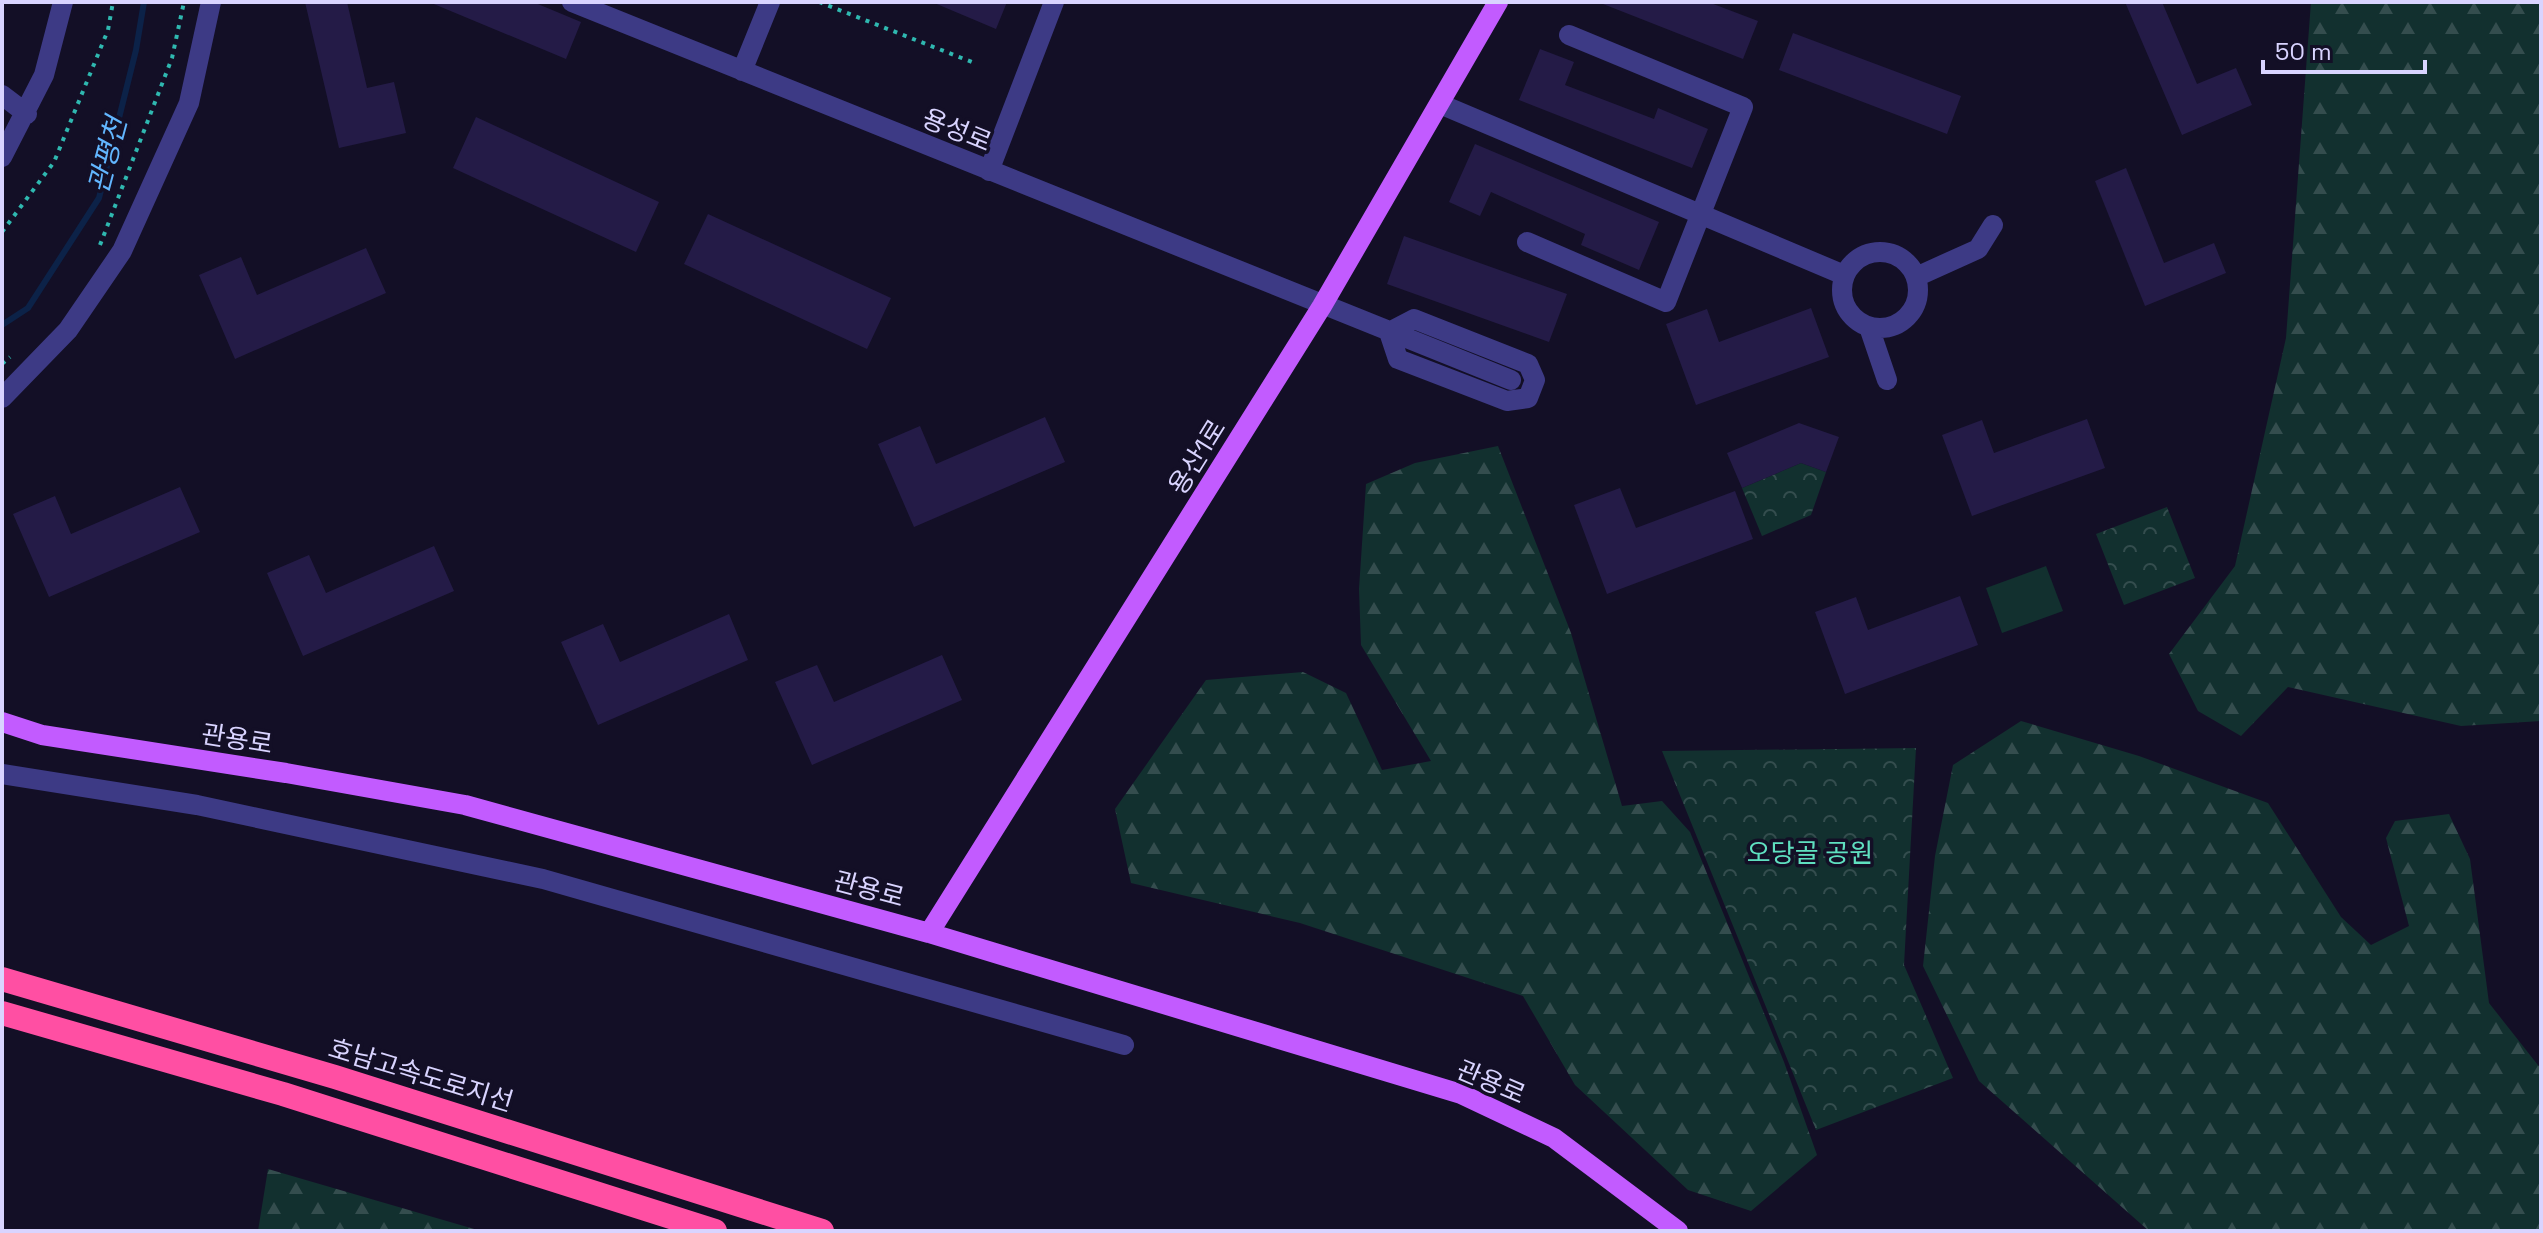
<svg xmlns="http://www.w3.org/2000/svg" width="2543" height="1233" viewBox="0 0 2543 1233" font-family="'Space Grotesk','Noto Sans KR',sans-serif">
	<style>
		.forest { fill: url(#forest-firs) }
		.park { fill: url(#park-crowns) }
		.pitch { fill: #12302f }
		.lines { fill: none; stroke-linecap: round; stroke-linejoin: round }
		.stream { stroke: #0c2248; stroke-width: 6 }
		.building { fill: #241b47 }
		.path { stroke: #2fb8b0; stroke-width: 4; stroke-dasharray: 4 6; stroke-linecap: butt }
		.minor { stroke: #3d3a85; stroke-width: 20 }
		.major { stroke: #c25bff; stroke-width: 20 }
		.highway { stroke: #ff4fa3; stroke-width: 24 }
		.labels { text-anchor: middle; stroke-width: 7; stroke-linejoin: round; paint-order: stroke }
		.street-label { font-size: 26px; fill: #d9d4ff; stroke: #130f26 }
		.park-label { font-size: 26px; fill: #5fe0c0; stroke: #130f26 }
		.water-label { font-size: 28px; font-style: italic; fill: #62b6ff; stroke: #130f26 }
	</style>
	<defs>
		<pattern id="forest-firs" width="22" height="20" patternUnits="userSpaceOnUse" patternTransform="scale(2)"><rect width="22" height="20" fill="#12302f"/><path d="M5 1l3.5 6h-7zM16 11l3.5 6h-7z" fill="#344d4e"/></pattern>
		<pattern id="park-crowns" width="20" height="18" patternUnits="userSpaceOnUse" patternTransform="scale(2)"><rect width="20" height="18" fill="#12302f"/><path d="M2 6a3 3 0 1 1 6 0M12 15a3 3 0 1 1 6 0" fill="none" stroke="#344d4e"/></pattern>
	</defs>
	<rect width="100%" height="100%" fill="#130f26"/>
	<path class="forest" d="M2311,2H2541V721L2461,726L2288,687L2241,736L2198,711L2169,654L2235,566L2286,338Z
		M1498,446L1571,633L1622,806L1662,801L1690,832L1784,1062L1817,1155L1751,1211L1688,1190L1575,1085L1523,996L1300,923L1131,883L1115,809L1206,680L1303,672L1346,693L1382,770L1431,761L1361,645L1359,589L1366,484L1415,463Z
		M2021,721L2139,756L2268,803L2341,917L2371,945L2409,926L2386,838L2395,821L2449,814L2470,859L2489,1003L2541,1069V1231H2149L1979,1081L1923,966L1935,856L1953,765Z
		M268,1169L481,1231H258Z"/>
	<path class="park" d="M1801,463L1826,472L1811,515L1762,536L1742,488Z
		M2167,507L2195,578L2124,605L2096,534Z
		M1916,748L1904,965L1953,1078L1816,1130L1662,751Z"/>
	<path class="pitch" d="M2046,566L2063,611L2002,633L1986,588Z"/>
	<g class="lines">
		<path class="stream" d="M2,325L28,308L99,198L136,50L144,2"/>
	</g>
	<path class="building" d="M305,2H347L367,88L394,82L406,133L339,148Z
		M429,2H533L581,22L566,59Z
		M932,2H1007L996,29Z
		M1598,2H1708L1758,21L1743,59Z
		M2125,2H2162L2197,84L2236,68L2252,105L2182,135Z
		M1793,33L1961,96L1947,134L1779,70Z
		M1540,49L1574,62L1565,85L1654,119L1658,108L1708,129L1692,168L1519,100Z
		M476,117L659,202L636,252L453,168Z
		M1475,144L1659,222L1639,270L1581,245L1585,234L1491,192L1480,216L1449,202Z
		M2126,168L2164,263L2214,243L2226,273L2145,306L2095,181Z
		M708,214L891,298L867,349L684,264Z
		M1404,236L1567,294L1549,342L1387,284Z
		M366,248L386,293L235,359L199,275L241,257L257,295Z
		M1811,308L1829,357L1696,405L1666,324L1707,309L1719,342Z
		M1045,417L1065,462L914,527L878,444L920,426L936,464Z
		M2087,419L2105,468L1972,516L1942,435L1982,420L1994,453Z
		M1799,423L1839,437L1826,472L1801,463L1742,488L1727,453Z
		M180,487L200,532L49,597L13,514L55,496L71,534Z
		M1620,488L1636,528L1735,491L1753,539L1607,594L1574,505Z
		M434,546L454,591L303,656L267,573L309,555L326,593Z
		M1960,596L1978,645L1845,694L1815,612L1856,597L1868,630Z
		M729,614L748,660L598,725L561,642L603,624L620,662Z
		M942,655L962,700L812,765L775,682L817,665L834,702Z"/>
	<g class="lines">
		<path class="path" d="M819,2L977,64
			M2,232L54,162L108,30L113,2
			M100,245L172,58L184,2
			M2,364L10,357"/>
		<path class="minor" d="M572,2L1511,380
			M742,71L770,2
			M2,95L27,114
			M1440,104L1844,275
			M2,157L44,75L63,2
			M989,171L1054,2
			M1527,242L1666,302L1743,107L1569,35
			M1842 290a38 38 0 1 1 76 0a38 38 0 1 1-76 0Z
			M1916,277L1978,249L1993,225
			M1414,319L1528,364L1535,380L1528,398L1507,401L1398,359L1389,332Z
			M1869,327L1887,380
			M2,398L68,330L122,251L189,103L211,2
			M2,774L197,805L543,879L1124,1045"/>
		<path class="major" d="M2,722L42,735L286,773L465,805L929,933L1461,1094L1554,1138L1678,1231
			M929,933L1322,306L1498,2"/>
		<path class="highway" d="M2,979L335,1077L822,1231
			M2,1013L283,1094L715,1231"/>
	</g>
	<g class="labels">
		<g class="street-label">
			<text transform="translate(957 130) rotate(22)" y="9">용성로</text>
			<text transform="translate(1197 457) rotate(-58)" y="9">용산1로</text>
			<text transform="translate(237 739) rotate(9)" y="9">관용로</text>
			<text transform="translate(869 889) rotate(15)" y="9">관용로</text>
			<text transform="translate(421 1075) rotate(17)" y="9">호남고속도로지선</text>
			<text transform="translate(1491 1082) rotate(23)" y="9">관용로</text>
		</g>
		<g class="park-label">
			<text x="1810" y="862">오당골 공원</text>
		</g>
		<g class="water-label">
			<text transform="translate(107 155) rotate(-75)" y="10">관평천</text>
		</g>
	</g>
	<rect width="2543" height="1233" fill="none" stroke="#d9d4ff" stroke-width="8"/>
	<path d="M2263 60v12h162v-12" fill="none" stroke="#d9d4ff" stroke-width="4"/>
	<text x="2275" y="60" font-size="24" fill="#d9d4ff" stroke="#130f26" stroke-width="6" paint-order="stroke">50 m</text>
</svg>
